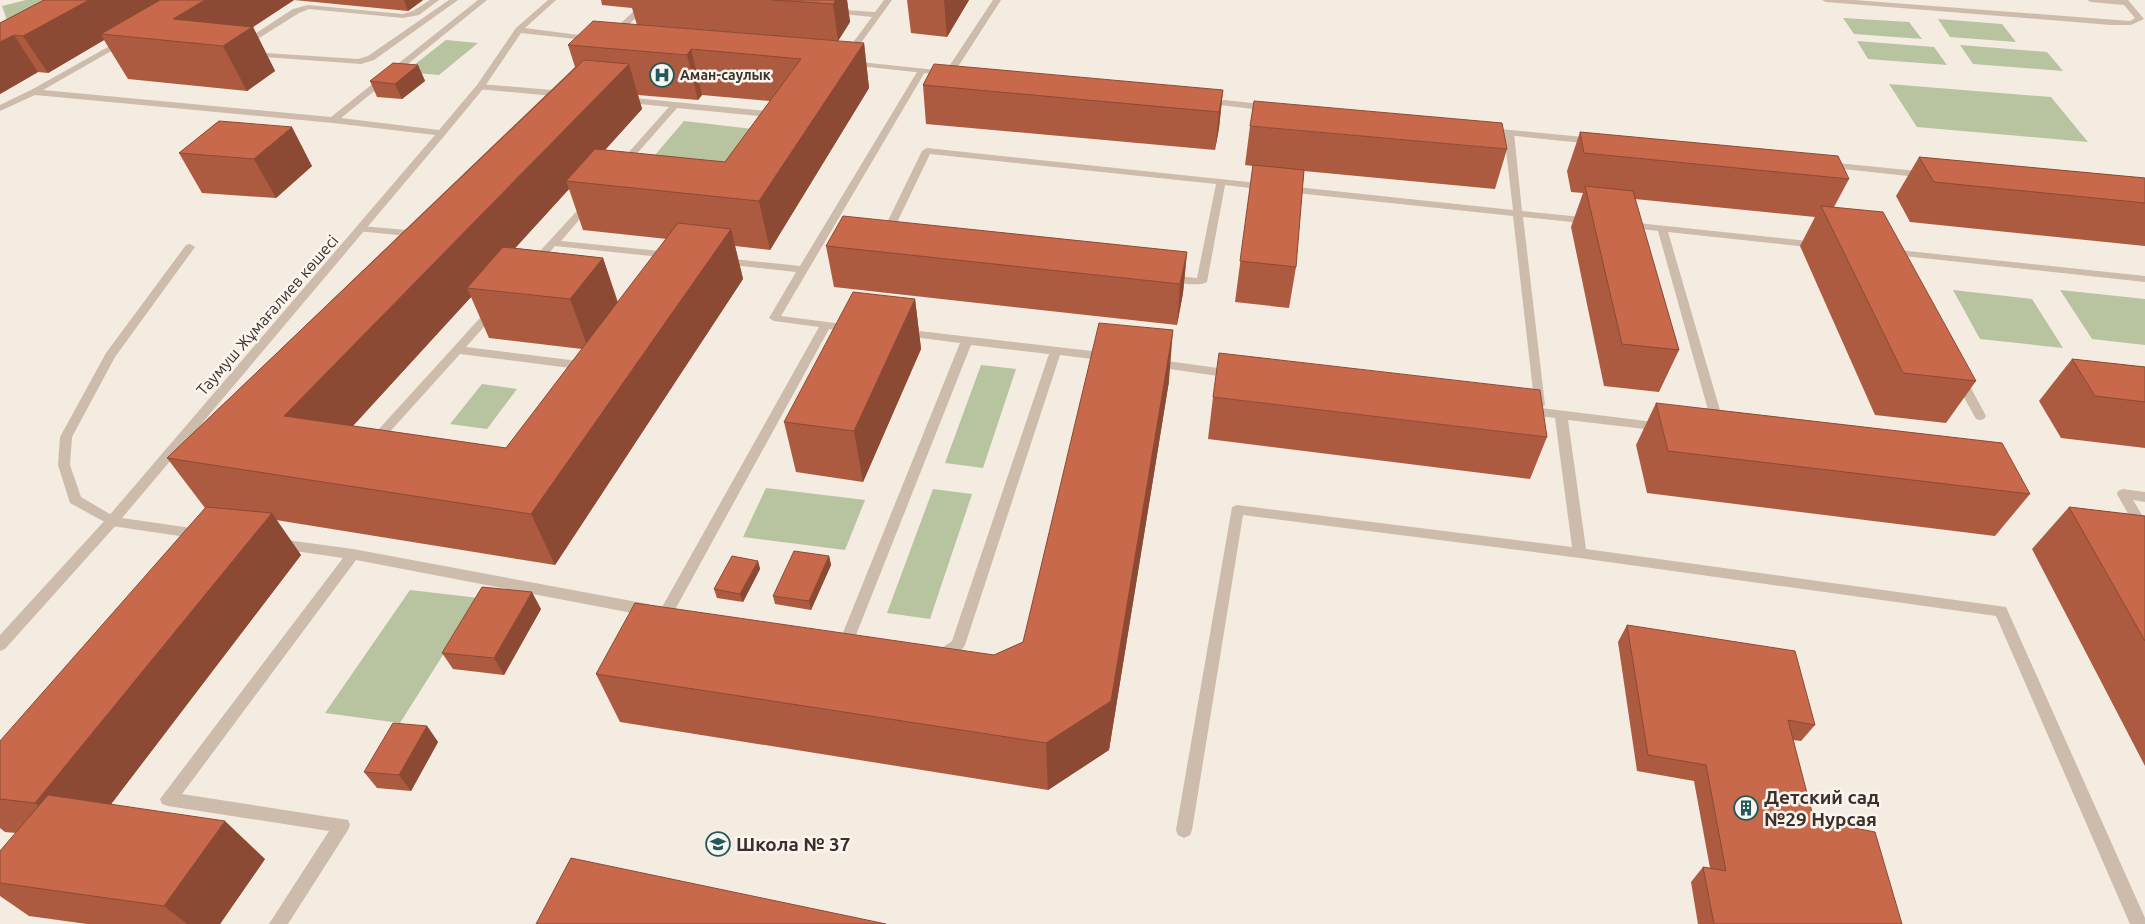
<svg xmlns="http://www.w3.org/2000/svg" width="2145" height="924" viewBox="0 0 2145 924" font-family="Ubuntu,sans-serif">
	<style>
		.green { fill: #b8c4a0 }
		.lines { fill: none; stroke-linecap: round; stroke-linejoin: round }
		.service { fill: #cdbbac; fill-rule: evenodd }
		.minor { fill: #cdbbac; fill-rule: evenodd }
		.wall { fill: #ac5a40; fill-rule: evenodd }
		.shaded-wall { fill: #8c4a34 }
		.building { fill: #c8694b; stroke: #8c4a34 }
		.labels { text-anchor: middle; stroke-width: 5; stroke-linejoin: round; paint-order: stroke }
		.far-poi-label { font-size: 14px; font-weight: bold; fill: #3b302b; stroke: #fbf5ee; text-anchor: start }
		.street-label { font-size: 16px; fill: #3b302b; stroke: #fbf5ee }
		.near-poi-label { font-size: 19px; font-weight: bold; fill: #3b302b; stroke: #fbf5ee; text-anchor: start }
	</style>
	<rect width="100%" height="100%" fill="#f4ebe1"/>
	<path class="green" d="M26,0H46L9,26L2,6Z
		M1843,18L1909,22L1922,39L1854,34Z
		M1938,19L2002,24L2016,42L1950,37Z
		M446,40L478,43L439,75L405,72Z
		M1857,41L1934,47L1947,65L1868,59Z
		M1960,45L2047,52L2063,71L1973,64Z
		M1889,84L2051,97L2088,142L1917,127Z
		M684,121L753,129L715,178L643,169Z
		M1953,290L2032,299L2063,348L1980,339Z
		M2060,290L2145,299V345L2092,339Z
		M981,365L1016,369L983,468L945,463Z
		M482,384L517,389L487,429L450,424Z
		M766,488L865,500L845,550L743,537Z
		M933,489L972,494L930,619L887,613Z
		M410,590L479,598L400,723L325,713Z"/>
	<g class="lines">
		<path class="service" d="M430,0H439L419,15L403,18L309,9L299,13L245,47L238,45L293,9L308,5L403,14L413,11Z
			M449,0H458L374,60L361,64L251,56L247,54L251,52L358,59L368,56Z
			M1822,0H1854L2130,21L2135,18L2124,5L2091,2L2087,0H2128L2144,19L2131,25H2111L1826,2Z
			M921,69L925,72L781,316L850,325L856,328L850,331L829,329L671,617L666,619L661,617L659,613L661,609L819,327L774,321L769,318L796,272L722,264L717,261L722,258L800,266L917,72Z
			M480,84L564,91L568,94L564,97L477,89L476,87Z
			M624,97L778,112L782,115L778,118L677,108L626,166L623,167L618,164L620,162L669,107L621,102V98Z
			M1509,130L1514,133L1522,211L1591,218L1596,221L1591,224L1523,217L1545,405L1541,408L1662,423L1668,427L1662,431L1568,420L1586,549L2006,607L2145,918V924H2130L1996,616L1580,558L1243,515L1192,830L1190,835L1184,838L1178,835L1176,830L1232,507L1237,505L1572,547L1555,418L1528,415L1522,411L1528,407L1535,408L1513,216L1287,192L1282,189L1287,186L1513,210L1504,133Z
			M927,148L1267,184L1272,187L1267,190L1225,185L1207,282C1201,287 1168,283 1162,278L1167,275L1197,278L1216,184L930,154L890,237L889,239H881L880,237L922,151Z
			M589,200L594,203L592,205L561,241L670,252L675,255L670,258L555,246L538,266H530L529,264L530,262L586,201Z
			M1628,222L1817,242L1822,245L1817,248L1668,232L1724,424L1722,427L1718,428L1712,424L1658,231L1624,227L1623,225Z
			M361,226L418,231L423,234L418,237L357,231V227Z
			M190,244L195,247L115,357L72,437L70,465L81,497L115,517L205,530L207,534L205,538L200,539L112,526L70,503L58,465L60,437L106,353L186,245Z
			M1889,249L2145,276V282L1885,254L1884,252L1885,250Z
			M494,306L499,309L498,311L466,347L586,362L592,366L586,370L460,354L377,446H369L367,443L369,440L490,307Z
			M902,329L1109,353L1115,357L1109,361L1060,355L965,645C960,656 942,663 931,659L929,655L931,651L942,648L952,641L1049,354L971,345L852,645L850,649L845,651L840,649L838,645L960,343L898,335L896,333L898,331Z
			M1153,359L1232,370L1238,374L1232,378L1149,366L1147,363Z
			M1960,375L1966,379L1986,416L1984,419L1980,420L1976,419L1954,379Z
			M2123,489L2145,492V502L2133,500L2145,520V536L2140,535L2117,494L2118,491Z
			M279,539L353,549L648,604L653,606L655,610L653,614L648,616L356,560L182,794L348,820L350,825L348,830L288,924H269L329,831L168,806L162,804L160,799L343,558L274,548L272,544L274,540Z"/>
		<path class="minor" d="M478,0H487L341,118L439,130L477,85L516,28L548,0H556L525,28L594,37L598,39L594,41L521,33L483,89L445,135L117,524L5,649L0,651V635L107,518L435,135L333,123L35,95L0,111V105L31,90L124,38H127V42L43,90L331,117Z
			M646,0H654L615,38H609V34Z
			M884,0H892L850,58H844L843,56L872,17L833,13H830V9L875,12Z
			M993,0H1001L952,76L850,65L846,63L850,61L946,71Z
			M1206,98L1270,105L1274,108L1270,111L1203,103L1202,101Z
			M1489,128L1593,138L1598,141L1593,144L1486,133L1485,131Z
			M1827,162L1927,172L1932,175L1927,178L1824,167L1822,165Z"/>
	</g>
	<path class="wall" d="M44,0H423L408,11L294,0L253,27L275,71L247,91L128,79L104,40L48,73L38,72L0,94V23Z
		M601,0H847L850,22L838,41L637,25L632,8L602,5Z
		M907,0H969L947,37L911,33Z
		M864,43L869,88L770,250L735,246L743,279L555,565L276,520L301,555L111,804L265,859L220,924H87L29,916L0,896V851L16,833L5,832L0,828V799L205,508L167,458L575,67L568,45ZM638,95L698,100L702,95L770,101L725,162L605,150L642,109ZM569,189L583,230L667,239L618,302L603,258L515,248ZM471,297L489,338L582,349L506,448L353,426Z
		M418,65L425,81L402,99L377,97L370,81Z
		M923,85L1223,90L1219,128L1215,150L926,124Z
		M219,121L312,166L276,198L202,193L179,153Z
		M1250,126L1507,149L1495,189L1304,171L1296,267L1289,308L1235,302L1253,166L1245,165Z
		M1580,132L1849,179L1834,207L1976,381L1946,423L1875,415L1800,246L1815,217L1635,199L1679,350L1659,392L1604,386L1571,227L1583,193L1571,192L1567,171Z
		M1919,157L2145,178V246L1910,222L1896,196Z
		M826,246L1187,252L1183,293L1177,325L834,287Z
		M915,299L921,349L863,482L796,472L784,422Z
		M2072,359L2145,367V448L2061,438L2039,401Z
		M1169,381L1109,750L1048,790L620,722L596,674L994,655L1023,642Z
		M1213,397L1547,437L1530,479L1208,439Z
		M1656,403L2030,494L1995,536L1647,493L1636,445Z
		M2069,507L2145,516V766L2032,549Z
		M829,556L831,565L811,610L775,604L773,596Z
		M758,561L760,569L743,602L717,598L714,589Z
		M541,609L504,675L453,669L442,653Z
		M1627,625L1815,725L1801,741L1793,740L1814,820L1902,924H1698L1691,882L1703,867L1710,868L1694,781L1637,771L1618,642Z
		M427,726L438,742L411,791L377,788L364,772Z"/>
	<path class="shaded-wall" d="M89,0H173L101,34L104,40L48,73L23,36Z
		M205,0H294L253,27L275,71L247,91L223,46L173,19Z
		M404,0H423L408,11Z
		M836,0H847L850,22L838,41L833,4Z
		M944,0H969L947,37Z
		M14,35L38,72L0,94V42Z
		M864,43L869,88L770,250L759,201Z
		M691,49L702,95L698,100L687,55Z
		M629,64L642,109L576,182L566,181L569,189L478,289L467,288L471,297L316,466L284,416Z
		M418,65L425,81L402,99L395,84Z
		M1223,90L1219,128L1215,150L1219,112Z
		M292,127L312,166L276,198L254,159Z
		M731,229L743,279L555,565L531,514Z
		M1187,252L1183,293L1177,325L1180,284Z
		M603,258L619,308L589,350L570,299Z
		M915,299L921,349L863,482L854,431Z
		M1173,330L1169,381L1109,750L1048,790L1046,743Z
		M272,513L301,555L83,841L35,803Z
		M829,556L831,565L811,610L809,601Z
		M758,561L760,569L743,602L740,594Z
		M532,592L541,609L504,675L494,658Z
		M427,726L438,742L411,791L399,775Z
		M225,821L265,859L220,924H187L164,906Z"/>
	<path class="building" d="M44,0H89L23,36L14,35L0,42V23Z
		M160,0H205L173,19L252,27L223,46L101,34Z
		M773,0H836L833,4Z
		M593,21L864,43L759,201L566,181L595,149L725,162L801,59L691,49L687,55L568,45Z
		M584,60L629,64L284,416L506,448L678,223L731,229L531,514L167,458Z
		M393,63L418,65L395,84L370,81Z
		M934,64L1223,90L1219,112L923,85Z
		M1254,101L1502,123L1507,149L1250,126Z
		M219,121L292,127L254,159L179,153Z
		M1580,132L1838,156L1849,179L1584,153Z
		M1919,157L2145,178V203L1934,182Z
		M1253,165L1304,170L1296,267L1240,261Z
		M1585,186L1633,191L1679,350L1622,344Z
		M1821,206L1883,212L1976,381L1903,373Z
		M843,216L1187,252L1180,284L826,246Z
		M503,247L603,258L570,299L467,288Z
		M853,292L915,299L854,431L784,422Z
		M1099,323L1173,330L1111,701L1046,743L596,674L635,603L994,655L1023,642Z
		M1219,353L1540,390L1547,437L1213,397Z
		M2072,359L2145,367V402L2095,396Z
		M1656,403L2002,443L2030,494L1668,451Z
		M206,507L272,513L35,803L0,799V741Z
		M2069,507L2145,516V641Z
		M794,551L829,556L809,601L773,596Z
		M732,556L758,561L740,594L714,589Z
		M482,587L532,592L494,658L442,653Z
		M1627,625L1795,651L1815,725L1788,720L1814,820L1875,832L1902,924H1714L1703,867L1726,871L1706,765L1648,755Z
		M393,723L427,726L399,775L364,772Z
		M48,795L225,821L164,906L0,883V851Z
		M571,858L886,924H536Z"/>
	<defs>
		<g id="hospital-ring" transform="scale(1.25)"><circle r="9.5" fill="#fbf5ee" stroke="#1f5a5e" stroke-width="1.5"/><path d="M-5-5h3v3.5h4V-5h3V5h-3V1.5h-4V5h-3Z" fill="#1f5a5e"/></g>
		<g id="building-ring" transform="scale(1.25)"><circle r="9.5" fill="#fbf5ee" stroke="#1f5a5e" stroke-width="1.5"/><path d="M-4-6H4V6H1V3H-1V6H-4ZM-2.5-4.3h1.7v1.8h-1.7ZM.8-4.3h1.7v1.8H.8ZM-2.5-1h1.7V.8h-1.7ZM.8-1h1.7V.8H.8Z" fill="#1f5a5e"/></g>
		<g id="school-ring" transform="scale(1.25)"><circle r="9.5" fill="#fbf5ee" stroke="#1f5a5e" stroke-width="1.5"/><path d="M0-5L7-2L0 1L-7-2ZM-4 1L0 2.5L4 1V4Q0 6-4 4Z" fill="#1f5a5e"/></g>
	</defs>
	<g fill-rule="evenodd">
		<use href="#hospital-ring" x="662" y="75"/>
		<use href="#building-ring" x="1746" y="808"/>
		<use href="#school-ring" x="718" y="844"/>
	</g>
	<g class="labels">
		<g class="far-poi-label">
			<text x="680" y="80">Аман-саулык</text>
		</g>
		<g class="street-label">
			<text transform="translate(267 315) rotate(-49)" y="6">Таумуш Жұмағалиев көшесі</text>
		</g>
		<g class="near-poi-label">
			<text x="1764" y="804">Детский сад<tspan x="1764" dy="22">№29 Нурсая</tspan></text>
			<text x="736" y="851">Школа № 37</text>
		</g>
	</g>
</svg>
